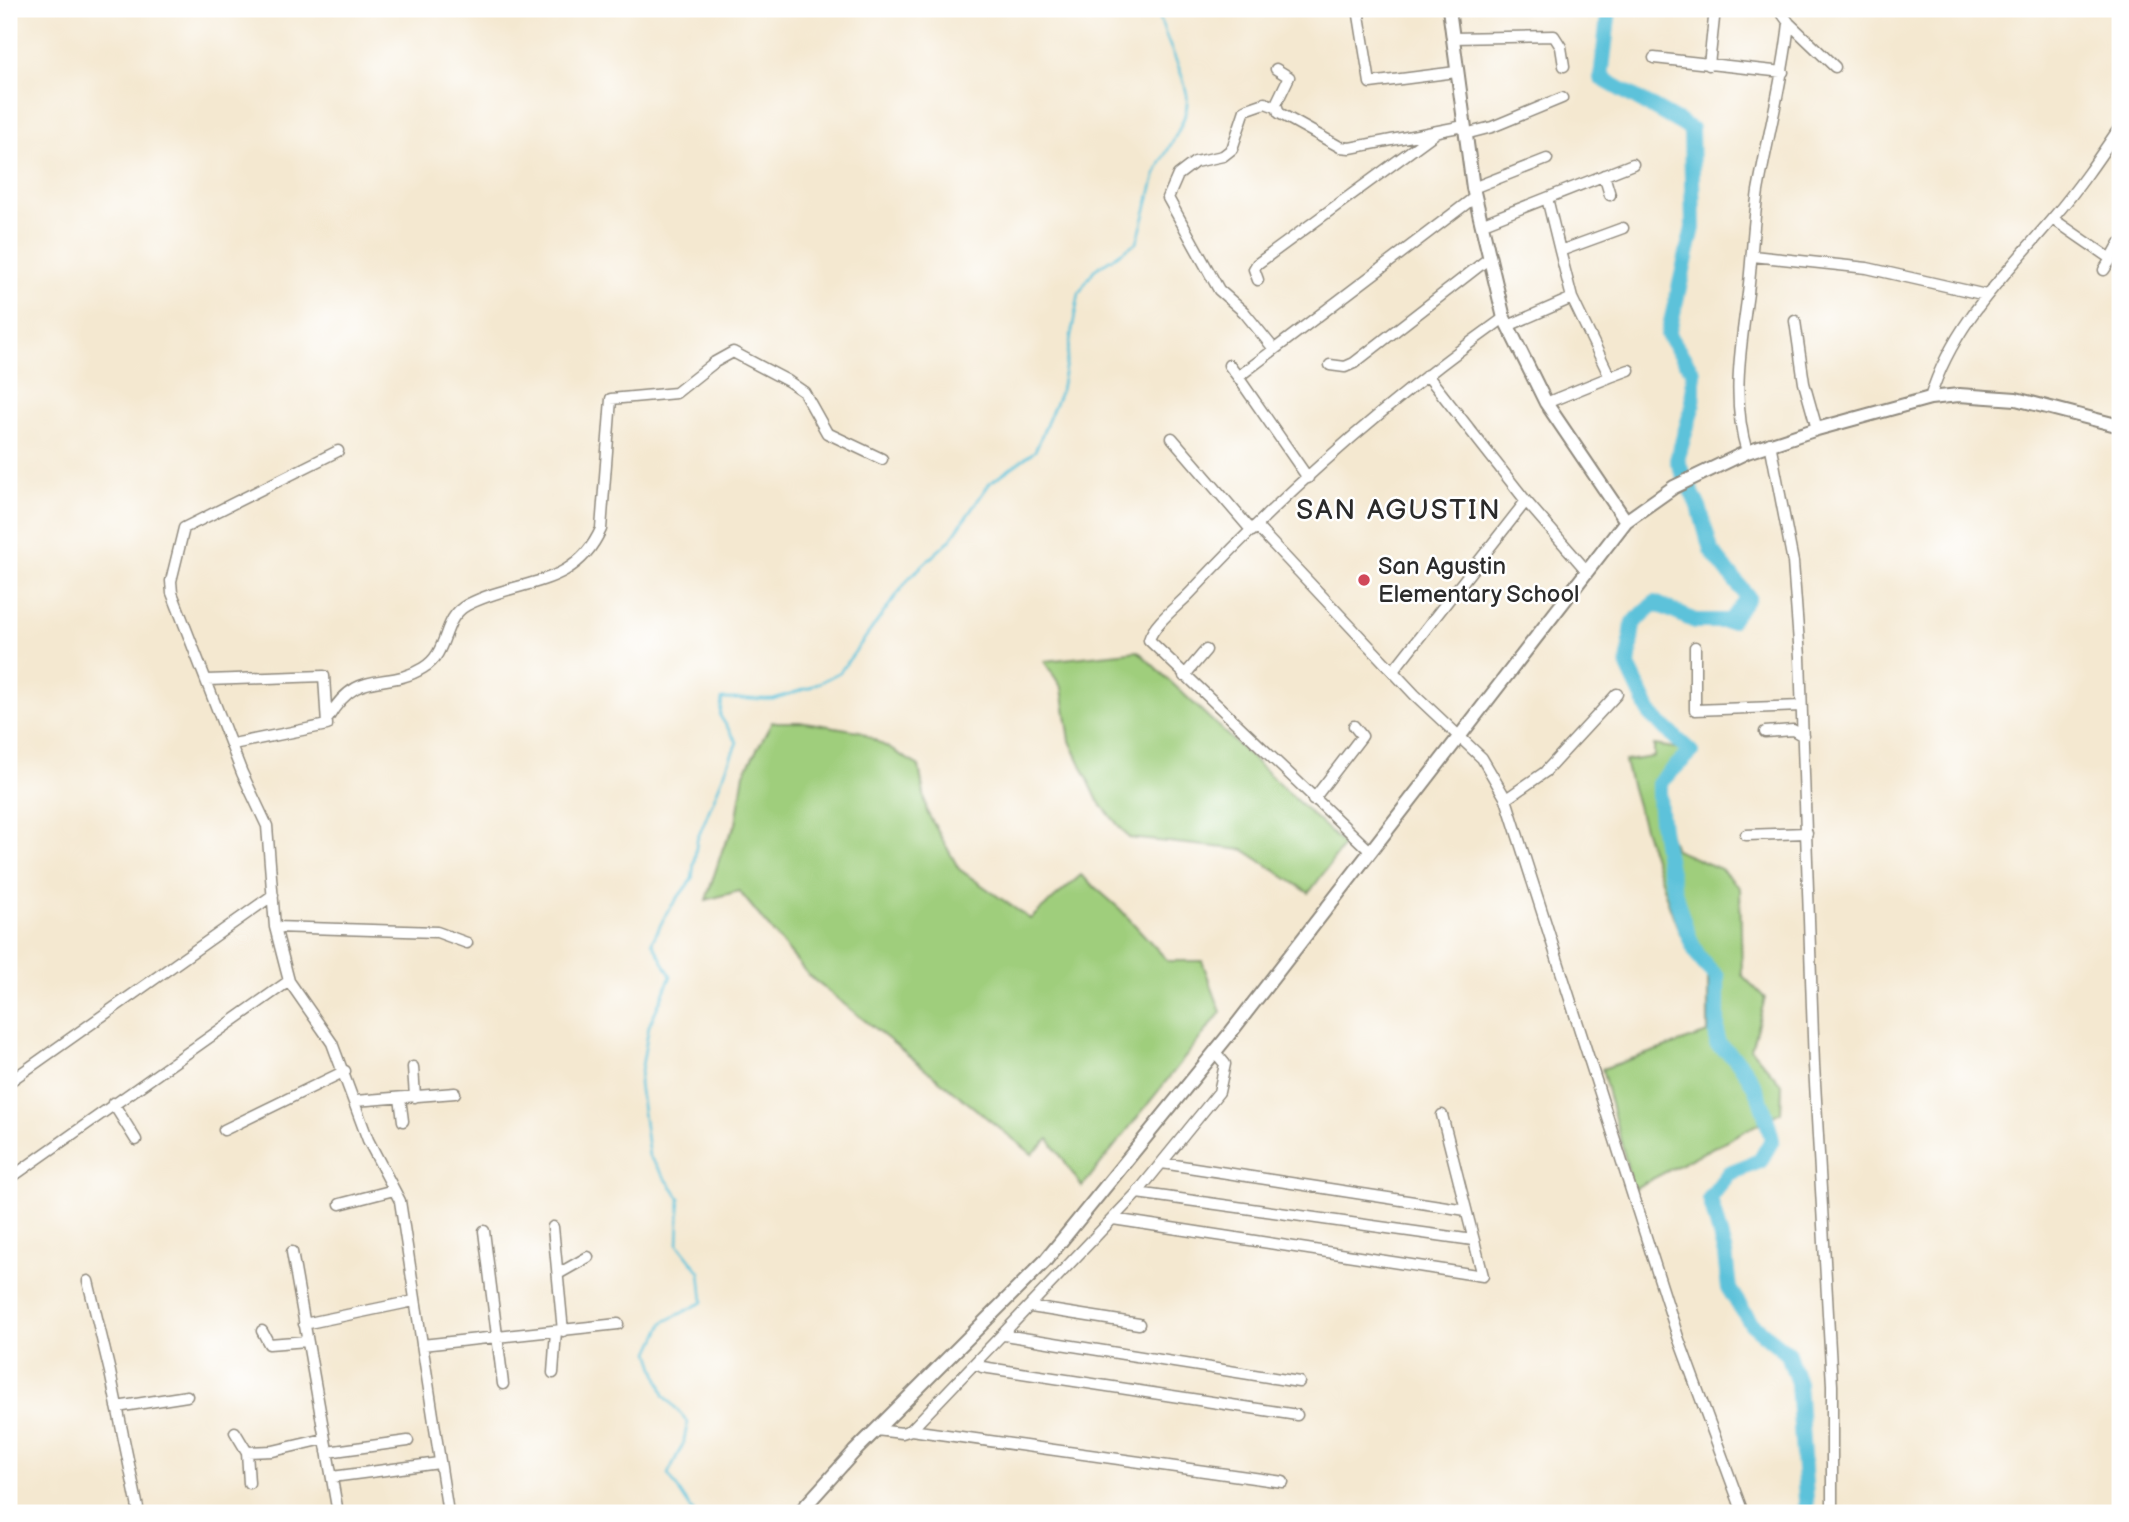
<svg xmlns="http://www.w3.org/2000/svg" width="2129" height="1522" viewBox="0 0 2129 1522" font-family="'Balsamiq Sans',sans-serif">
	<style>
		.grass { fill: #9fce7c; stroke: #657c54; stroke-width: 2 }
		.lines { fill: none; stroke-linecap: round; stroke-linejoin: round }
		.stream { stroke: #5dc2da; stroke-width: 2.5 }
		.river { stroke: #5dc2da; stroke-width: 16 }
		.minor-casing { stroke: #908a7e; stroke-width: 13 }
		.tertiary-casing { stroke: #908a7e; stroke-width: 16 }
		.minor { stroke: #fff; stroke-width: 10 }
		.tertiary { stroke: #fff; stroke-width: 12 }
		.poi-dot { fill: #d1495b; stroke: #fff; stroke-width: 2.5 }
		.labels { text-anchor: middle; stroke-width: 5; stroke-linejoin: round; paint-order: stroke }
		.poi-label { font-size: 24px; fill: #2b2b2b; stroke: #fff; text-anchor: start }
		.quarter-label { font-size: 28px; letter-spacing: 2px; fill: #2b2b2b; stroke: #fff }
	</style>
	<rect width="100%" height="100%" fill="#fff"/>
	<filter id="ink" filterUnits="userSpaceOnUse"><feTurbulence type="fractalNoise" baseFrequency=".0143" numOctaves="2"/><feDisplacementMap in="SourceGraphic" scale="14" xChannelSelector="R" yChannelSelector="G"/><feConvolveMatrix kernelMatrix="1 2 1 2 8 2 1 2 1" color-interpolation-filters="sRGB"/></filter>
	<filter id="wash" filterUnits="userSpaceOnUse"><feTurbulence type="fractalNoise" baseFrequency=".00686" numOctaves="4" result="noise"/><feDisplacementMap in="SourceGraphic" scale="28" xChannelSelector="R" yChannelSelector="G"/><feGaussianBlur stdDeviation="1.57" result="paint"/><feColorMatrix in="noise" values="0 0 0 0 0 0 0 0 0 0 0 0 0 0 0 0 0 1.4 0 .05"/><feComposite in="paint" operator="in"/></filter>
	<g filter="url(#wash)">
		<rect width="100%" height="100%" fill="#f4e8d0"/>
		<path class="grass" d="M1138,651L1344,845L1309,893L1244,850L1129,838L1098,801L1070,741L1062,688L1044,661Z
			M772,722H805L859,731L919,766L927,812L959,869L1030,919L1081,875L1120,909L1168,961H1202L1221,1012L1082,1187L1049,1139L1032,1154L809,976L739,891L706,900L723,848L736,824L744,773Z
			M1654,745L1694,751L1661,784V807L1675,850L1721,869L1740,888L1742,975L1765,998L1751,1049L1782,1085L1781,1112L1633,1189L1602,1069L1708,1033V977C1679,945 1669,904 1656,865C1645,830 1633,797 1625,761L1654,757Z"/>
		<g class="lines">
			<path class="stream" d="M694,1513L668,1474L683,1444L688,1422L664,1395L650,1352L664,1322L703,1302L700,1272L678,1244L680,1198L649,1156L639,1083L649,1026L671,976L652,942L667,912L692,879L697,840L737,742L720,716L722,699H773L809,688L840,672L910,577L950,540L990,483L1035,451L1061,390L1079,293L1094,270L1137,242C1144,219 1149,197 1156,174C1164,150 1190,123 1187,95C1182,65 1163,39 1158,9"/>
			<path class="river" d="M1609,9L1601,78L1691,129L1693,228L1668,335L1693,372V405L1677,460L1700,510L1711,550L1748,597L1730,621H1695L1655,603L1633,623L1628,666L1651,715L1691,752L1659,783C1658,829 1675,911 1696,952C1701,962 1710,970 1717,977V1044C1752,1066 1763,1102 1772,1140L1760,1161L1729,1173L1710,1198L1725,1254L1729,1289L1751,1323L1788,1354L1798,1383L1807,1513"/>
		</g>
	</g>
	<g filter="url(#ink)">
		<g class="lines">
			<g class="minor-casing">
				<path id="minor" d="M1358,9L1370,83L1456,72
					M1779,9L1789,23L1835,67
					M1452,38L1554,36L1561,47L1564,66
					M1654,58L1783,72
					M1709,65L1715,9
					M1276,69L1289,77L1276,104L1279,113L1340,147L1350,148L1464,126
					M1465,134L1492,127L1562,98
					M1604,175L1610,195
					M1473,188L1547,159
					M1547,198L1560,251
					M2053,219L2111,259L2120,243
					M1481,224L1633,164
					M1753,256L1867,268L1986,295
					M2104,270L2111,259
					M1258,280L1254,269L1257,264L1434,134
					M1795,321L1804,383L1817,429
					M1508,326L1572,298
					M1274,349L1244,312L1219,290L1168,198L1178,175L1195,162L1223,156L1232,149L1245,110L1265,103L1276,107
					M1229,365L1238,377
					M1330,365L1345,367L1354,363L1488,259
					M1427,375L1526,501L1586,570
					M1610,377L1629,370
					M1930,398C1952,325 2005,275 2053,218C2078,189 2099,158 2120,127
					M1546,403L1610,377L1572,298L1560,251L1623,228
					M1172,438L1252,531
					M1770,443L1793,562L1800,657L1814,1065L1832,1385V1513
					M338,451L184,528L171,581L172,593L242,773L267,826L275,927L289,981L332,1043L368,1140L400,1201L448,1513
					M1747,452C1731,400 1741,345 1748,293C1752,259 1753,225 1758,191C1768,135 1783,80 1789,23
					M1308,478L1238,377L1475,197
					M1256,526L1415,695L1482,758L1506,799L1678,1337L1743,1513
					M1695,647V710L1801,706
					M1393,671L1526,501
					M1184,676L1206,650
					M207,680L324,676L327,725L233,744
					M328,718C358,666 386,691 423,668C450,652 441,619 467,605C518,578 574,590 601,529L611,399L676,393L715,362L733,352L788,381L804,392L827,433L882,459
					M1765,732L1793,730L1803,736
					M1506,799L1545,772L1617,694
					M1313,800L1362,736L1354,726
					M1746,835L1807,833
					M1369,850L1149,640C1154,623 1179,605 1191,592C1285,491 1392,398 1504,318
					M275,927L437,932L467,943
					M413,1067L415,1097
					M9,1082L273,895
					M400,1098L403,1121
					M355,1101L455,1093
					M113,1103L136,1140
					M224,1130L345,1071
					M1162,1163L1466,1210
					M9,1179L289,981
					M1137,1193L1473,1240
					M340,1204L394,1190
					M1113,1219L1483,1276L1442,1115
					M553,1227L563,1331
					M484,1231L503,1384
					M292,1252L338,1513
					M558,1274L588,1257
					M88,1281L110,1372L139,1513
					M1031,1307L1139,1324
					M304,1324L414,1301
					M262,1331L269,1344L307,1341
					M1004,1335L1299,1382
					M422,1345L618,1324
					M977,1364L982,1367L1297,1415
					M553,1373L556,1331
					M117,1407L187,1396
					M876,1430L902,1433L911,1430L1137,1193L1219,1092L1225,1064L1215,1052
					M911,1430L1283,1482
					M235,1432L247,1452
					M327,1452L408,1441
					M332,1477L439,1463
					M249,1483L247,1452L273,1451L324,1439"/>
			</g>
			<g class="tertiary-casing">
				<path id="tertiary" d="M1449,9L1473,188L1504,318L1546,403L1626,521
					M799,1513L854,1452L1045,1261L1231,1032L1626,521L1674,487L1747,452L1817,429L1930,398L1959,395L2016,399L2120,426"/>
			</g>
			<use href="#minor" class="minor"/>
			<use href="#tertiary" class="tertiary"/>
		</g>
	</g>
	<circle class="poi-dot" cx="1364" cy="580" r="7"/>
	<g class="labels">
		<g class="poi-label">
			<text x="1378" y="574">San Agustin<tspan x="1378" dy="28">Elementary School</tspan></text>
		</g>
		<g class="quarter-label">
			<text x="1399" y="519">SAN AGUSTIN</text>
		</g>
	</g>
	<rect width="2129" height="1522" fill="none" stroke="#fff" stroke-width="35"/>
</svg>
